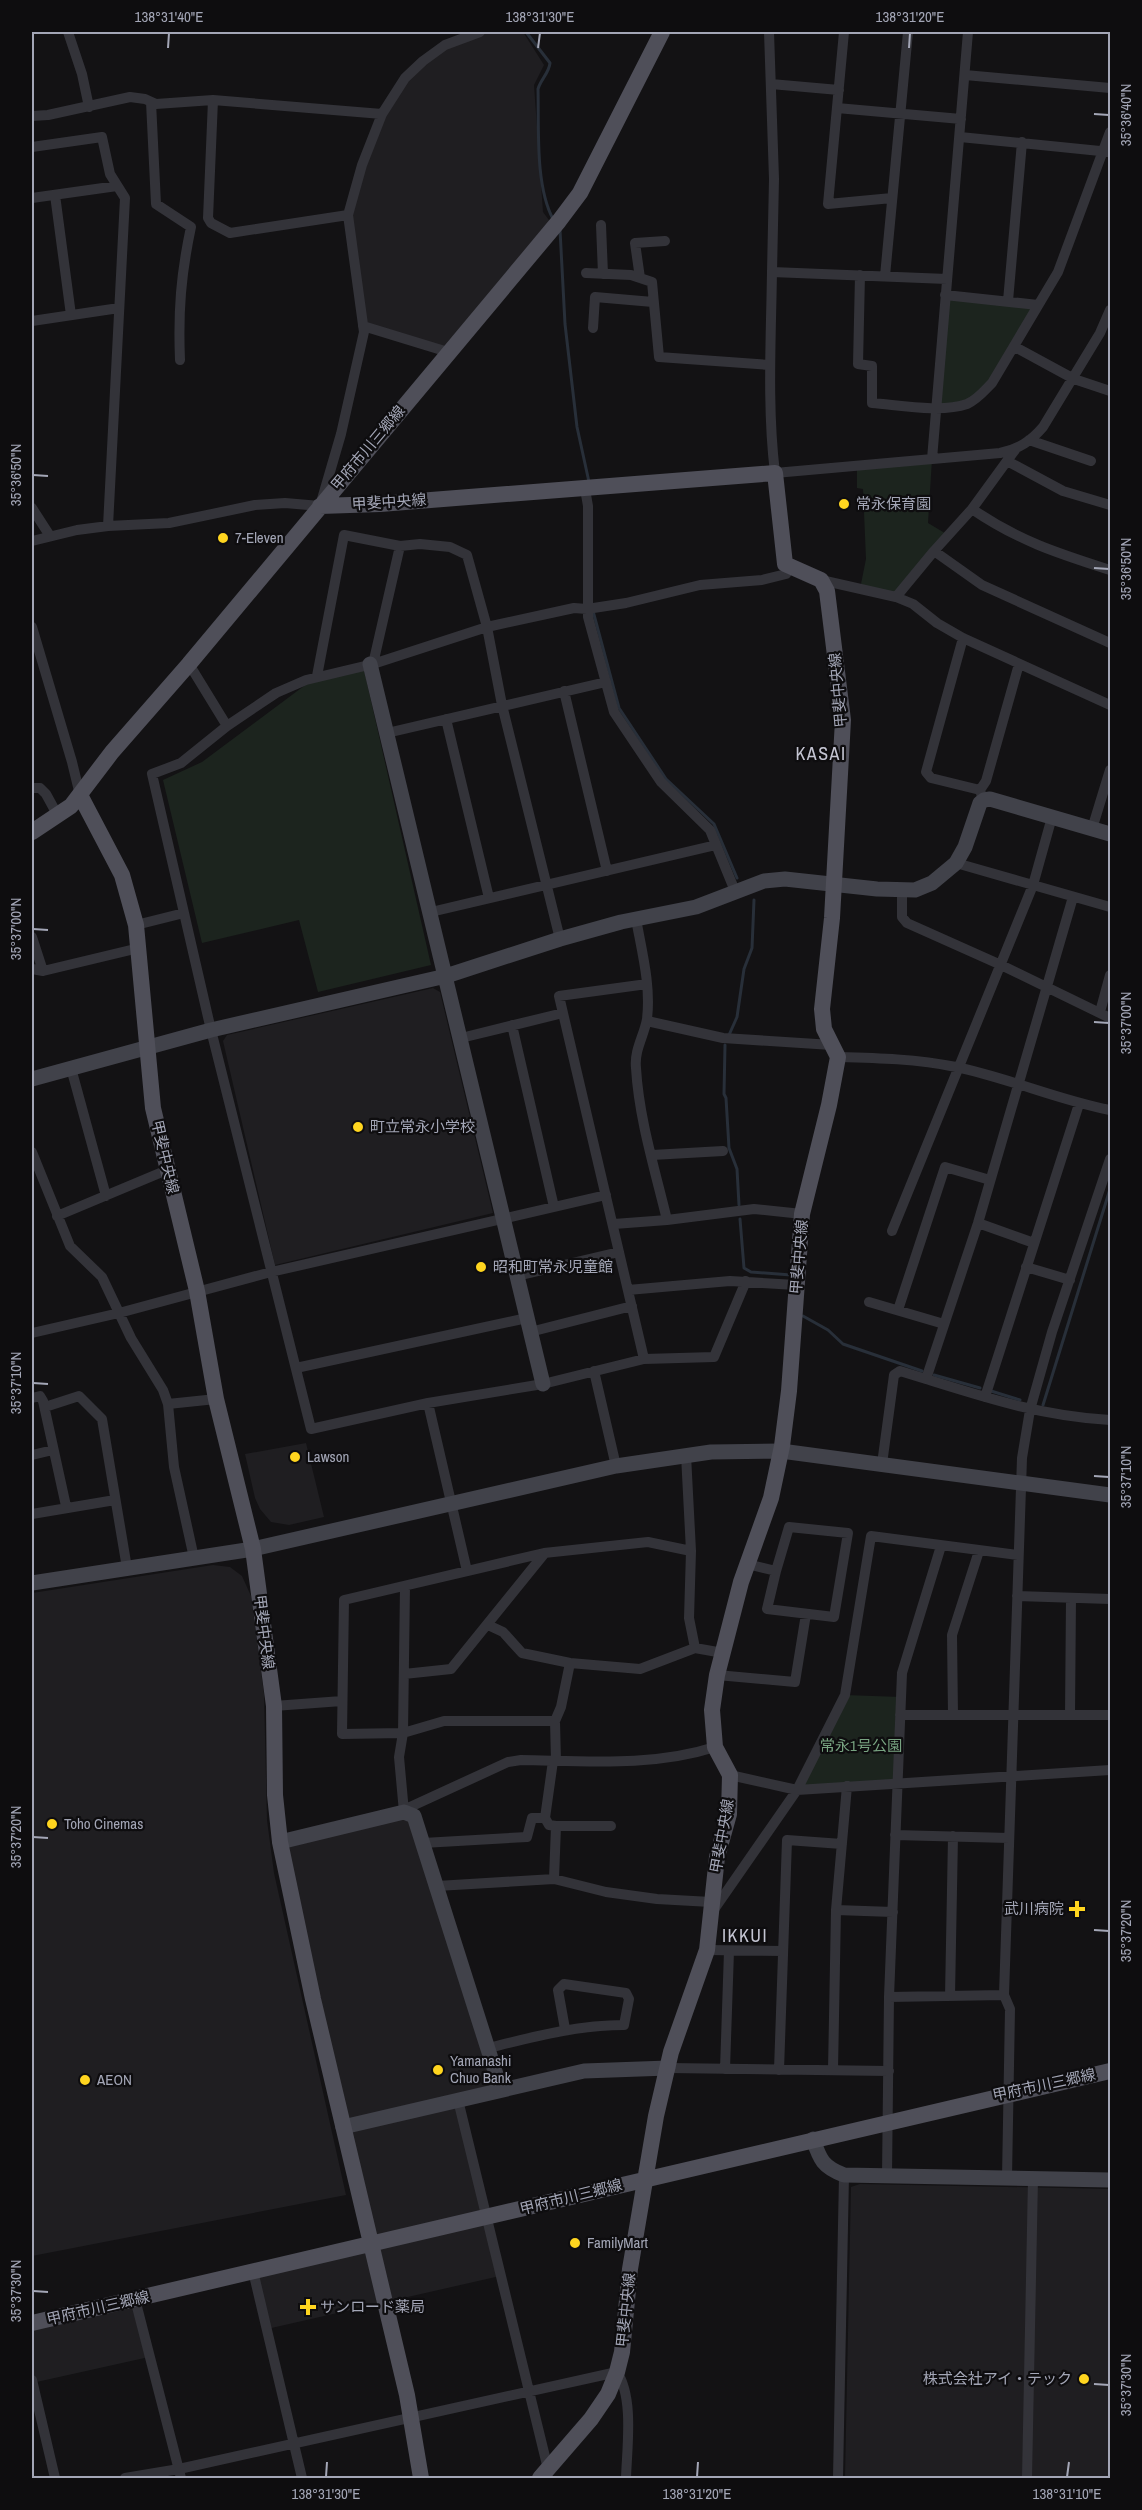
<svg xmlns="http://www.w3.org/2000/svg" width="1142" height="2510" viewBox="0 0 1142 2510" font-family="'Archivo Narrow','Noto Sans JP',sans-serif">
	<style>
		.built { fill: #1f1e21 }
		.green { fill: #1c241e }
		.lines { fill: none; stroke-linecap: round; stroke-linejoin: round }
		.stream { stroke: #282f39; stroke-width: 3 }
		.street { stroke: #333339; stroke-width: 10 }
		.secondary { stroke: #41424a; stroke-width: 15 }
		.primary { stroke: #4f4f59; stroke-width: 16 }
		.ticks { fill: none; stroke: #a3a6b6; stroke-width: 2 }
		.poi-dot { fill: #ffd51f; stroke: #0e0d0f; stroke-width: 2 }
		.labels { text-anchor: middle; stroke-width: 4.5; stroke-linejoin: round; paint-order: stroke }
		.street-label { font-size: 15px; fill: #a3a6b6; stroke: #0e0d0f }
		.poi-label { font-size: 15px; fill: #a3a6b6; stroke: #0e0d0f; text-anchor: start }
		.park-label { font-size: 15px; fill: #78a381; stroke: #0e0d0f }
		.quarter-label { font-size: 18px; letter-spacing: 1.5px; fill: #c4c5d2; stroke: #0e0d0f }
		.neatline { fill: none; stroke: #a3a6b6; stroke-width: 2 }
		.ticks-label { font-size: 15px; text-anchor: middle; fill: #a3a6b6 }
	</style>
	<rect width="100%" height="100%" fill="#131214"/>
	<path class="built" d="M480,32H523L544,65L534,85L543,212L554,227L448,352L363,326L348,215L382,114L423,61Z
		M433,988L440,992L493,1213L275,1265L223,1041L227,1035Z
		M306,1443L324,1517L289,1525L271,1522L260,1509L255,1498L245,1454Z
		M213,1565L230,1567L242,1576L251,1596L264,1694L267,1820L274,1873L346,2195L32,2256V1593Z
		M414,1816L501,2090L459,2100L500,2276L267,2329L253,2271L370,2245L280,1842Z
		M860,2184L1110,2189V2478H845L851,2187Z
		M135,2299L149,2357L32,2383V2323Z"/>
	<path class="green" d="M945,295L1038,305L979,397L936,407Z
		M932,459L928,523L948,535L896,597L860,589L866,559L863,489L857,488V467Z
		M364,670L431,965L318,992L299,920L202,943L163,780L202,762L308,683Z
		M845,1695L901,1697L896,1783L797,1790Z"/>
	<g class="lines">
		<path class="stream" d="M526,32L550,63C549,73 541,79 538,89C539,128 535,185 553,219
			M560,230L565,324L577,427L589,482
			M593,611L619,708L666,779L714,824L737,878
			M729,1035L737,1017L744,969L752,948L754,900
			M725,1045L724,1094L726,1098L729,1148L737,1169L739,1205
			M740,1219L744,1268L751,1272L791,1275
			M803,1316L828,1330L843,1344L922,1371
			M934,1375L980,1388
			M991,1391L1020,1400
			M1043,1405L1110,1189"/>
		<path class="street" d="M68,32L82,74L89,107
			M769,32L774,179L772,272L947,279
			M844,32L828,204L892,198
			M965,75L1110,88
			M771,84L839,90
			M213,100L208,218L211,223L230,233L348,215
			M151,102L156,204L191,227C181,274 178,311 180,360
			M837,108L961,119
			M32,116L48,115L130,97L145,99L156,104L213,100L382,114
			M960,137L1110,152
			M32,147L102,137L110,174L125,198L108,526
			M55,195L71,315
			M32,198L117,186
			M601,225L603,274
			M772,272C771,339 767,407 775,473L1000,453C1019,449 1031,441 1043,427L1100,333L1110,310
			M586,273L631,275L652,282L659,357L770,365
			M860,275L858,364L872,366V403C899,405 941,413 967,404C977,400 984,391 992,383L1058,272L1110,132
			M885,276L908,32
			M640,278L635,243L665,241
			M945,295L1038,305
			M1008,301L1022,142
			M32,321L119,308
			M363,326L448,352
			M593,328L595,297L653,302
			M1015,347L1074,379L1110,391
			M1029,440L1091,461
			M932,459L968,32
			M1009,462L1063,491L1110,505
			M585,489L588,506V617L614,712L661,782L710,830L735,891
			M32,508L50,536
			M972,509C1019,541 1057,553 1110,570
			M32,541L77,530L108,526L169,523L255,505L285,503L320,506L341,434L364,332L348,215L362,165L382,114L405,78L423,61L445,45L480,32
			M934,551L982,585L1110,643
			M821,580L896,597L913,604L937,623L963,638L1110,705
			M896,597L934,551L972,509L1015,450
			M32,627L72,762L80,795
			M963,638L926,772L931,778L980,790
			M189,664L227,726
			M373,664L400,546
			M317,676L344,535L400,546L420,544L450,547L467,555L487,627L502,705L560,939
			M564,691L607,871
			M446,719L489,898
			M387,733L606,682
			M32,788H40L46,794L58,816
			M982,797L980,790L986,781L1019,664
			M1092,829L1110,770
			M956,863L1110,907
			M902,891V917L907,923L1001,965L1110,1018
			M1073,897L978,1223L926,1379C990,1399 1043,1416 1110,1420
			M431,912L716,845
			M636,919C642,952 651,986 647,1019C644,1036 634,1050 636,1068C639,1119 655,1170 667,1220
			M136,925L184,913
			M32,937L43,971
			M32,969L43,971L139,948
			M1100,1012L1110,975
			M647,1021L723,1038L832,1045
			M512,1025L554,1207
			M461,1038L563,1013
			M838,1057C878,1058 917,1059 956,1067C1009,1078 1058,1100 1110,1110
			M71,1068L106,1196
			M32,1152L70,1246L102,1277L131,1338L163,1390L168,1404L174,1467L194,1558
			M652,1155L723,1151
			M57,1216L167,1170
			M978,1223L1034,1243
			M614,1224L667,1220L754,1209L802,1214
			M892,1231L1033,885L1052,817
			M1026,1267L1070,1280
			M517,1276L619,1252
			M746,1281L714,1357L644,1359L543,1384L428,1403L311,1429L211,1030L152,774L181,763L227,726L276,693L306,680L373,664L487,627L574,608L587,609L626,603L700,585L762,580L786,574L791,567
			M628,1290L730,1281L796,1285
			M869,1302L944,1324
			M898,1310L945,1167L990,1180
			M530,1332L632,1306
			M32,1333L119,1313L271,1272L606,1195
			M644,1359L559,996L647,984
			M296,1368L527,1318
			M594,1371L616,1466
			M985,1397L1079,1104
			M32,1398L40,1396L43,1401L66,1506
			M428,1403L467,1571
			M168,1404L216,1399
			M45,1407L79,1396L102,1419L127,1568
			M32,1455L53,1450
			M882,1464L894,1375L900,1371L926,1379
			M32,1514L115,1500
			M691,1551L689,1618L695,1648
			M747,1564L776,1571L789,1527L848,1533L834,1617L767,1609L776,1571
			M1017,1596L1110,1599
			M488,1625L503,1632L522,1653L570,1663L640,1669L695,1648L723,1653
			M404,1674L451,1669L544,1554
			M717,1675L795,1682L806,1614
			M274,1706L342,1701
			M900,1715H1110
			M953,1715L952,1635L979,1551
			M1070,1715L1071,1598
			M555,1721H444L403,1733L342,1734L344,1600L544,1553L648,1542L691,1551L686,1455
			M556,1761L555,1721L561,1707L570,1663
			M730,1775L797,1790L1110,1770
			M404,1812L410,1807L508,1762L521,1760C585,1761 653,1767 715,1747
			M404,1812L399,1757L403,1733L405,1586
			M545,1818L549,1825L556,1826L554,1879
			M556,1826H611
			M895,1835L1009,1838
			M423,1843L527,1837L532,1818H545L553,1761
			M437,1886L554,1879L606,1892L657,1899L711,1902
			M836,1910L893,1912
			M713,1911L797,1790L845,1695L871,1536L1018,1555
			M707,1950L783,1951
			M950,1996L953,1836
			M889,1997L1004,1995
			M488,2048C533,2037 577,2025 624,2025L629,1999L626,1993L564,1984L558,1990L565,2029
			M668,2068L889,2071
			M725,2069L729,1951
			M779,2070L787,1840L842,1844
			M833,2070L836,1910L847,1786
			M458,2100L548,2469
			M887,2176L889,1997L902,1673L941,1546
			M1007,2178L1010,2009L1004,1995L1022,1458L1030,1410L1052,1332L1110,1159
			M253,2271L302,2478
			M135,2299L181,2478
			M32,2380L55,2478
			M125,2478L179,2469L617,2372C634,2398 627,2447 626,2478
			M838,2478L844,2175
			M1027,2478L1033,2178"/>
		<path class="secondary" d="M370,664L543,1384
			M32,1079L211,1030L446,976L560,939L621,922L696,907L764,881L785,879L877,889L915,890L932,883L956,863L965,847L980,803L984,800L990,799L1110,834
			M32,1583L253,1549L616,1466L711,1452L781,1451L1110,1495
			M280,1842L404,1812L414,1816L501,2090
			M343,2127L584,2071L668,2068
			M813,2139C820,2160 823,2167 844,2175L1110,2180"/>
		<path class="primary" d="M320,506L380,504L775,473L785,564L821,580L827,591L843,720L832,918L822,1009L824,1029L838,1057L829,1105L802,1214L789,1391L782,1446L771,1498L741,1582L717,1675L712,1710L715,1747L730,1775L729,1814L717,1857L707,1950L671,2052L656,2116L630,2269L622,2352L617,2372L608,2394L591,2419L540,2478
			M80,795L122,875L136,925L153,1108L197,1291L216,1399L253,1549L274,1706L275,1795L280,1842L313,1999L407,2395L421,2478
			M32,832L71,806L112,752L189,664L559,221L580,193L662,32
			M32,2323L1110,2071"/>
	</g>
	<path class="ticks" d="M168,48L169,33M538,48L540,33M909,48L910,33M1094,114L1109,115M33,475L48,476M1094,568L1109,569M33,929L48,930M1094,1022L1109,1023M33,1383L48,1384M1094,1476L1109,1477M33,1837L48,1838M1094,1930L1109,1931M33,2291L48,2292M1094,2384L1109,2385M326,2477L327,2462M697,2477L698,2462M1067,2477L1069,2462"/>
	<g class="poi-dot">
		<circle cx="844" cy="504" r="6"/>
		<circle cx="223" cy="538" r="6"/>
		<circle cx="358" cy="1127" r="6"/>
		<circle cx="481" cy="1267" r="6"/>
		<circle cx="295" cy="1457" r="6"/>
		<circle cx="52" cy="1824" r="6"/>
		<path d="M1074 1900h6v6h6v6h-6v6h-6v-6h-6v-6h6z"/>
		<circle cx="438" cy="2070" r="6"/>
		<circle cx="85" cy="2080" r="6"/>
		<circle cx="575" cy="2243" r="6"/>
		<path d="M305 2298h6v6h6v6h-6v6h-6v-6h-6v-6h6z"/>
		<circle cx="1084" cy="2379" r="6"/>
	</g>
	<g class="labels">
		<g class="street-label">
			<text transform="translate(368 448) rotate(-50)" y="5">甲府市川三郷線</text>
			<text transform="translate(389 502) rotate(-4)" y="5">甲斐中央線</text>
			<text transform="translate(838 690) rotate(-95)" y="5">甲斐中央線</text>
			<text transform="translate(165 1157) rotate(77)" y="5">甲斐中央線</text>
			<text transform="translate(799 1257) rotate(-85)" y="5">甲斐中央線</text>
			<text transform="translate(264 1632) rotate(83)" y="5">甲斐中央線</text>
			<text transform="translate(722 1836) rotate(-80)" y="5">甲斐中央線</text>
			<text transform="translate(1044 2085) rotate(-12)" y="5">甲府市川三郷線</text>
			<text transform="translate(571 2197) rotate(-14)" y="5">甲府市川三郷線</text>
			<text transform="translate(98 2308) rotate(-13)" y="5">甲府市川三郷線</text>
			<text transform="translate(626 2310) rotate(-84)" y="5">甲斐中央線</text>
		</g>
		<g class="poi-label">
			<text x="856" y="509">常永保育園</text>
			<text x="235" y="543">7-Eleven</text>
			<text x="370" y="1132">町立常永小学校</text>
			<text x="493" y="1272">昭和町常永児童館</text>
			<text x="307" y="1462">Lawson</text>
			<text x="64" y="1829">Toho Cinemas</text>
			<text x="1064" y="1914" text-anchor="end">武川病院</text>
			<text x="450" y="2066">Yamanashi<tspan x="450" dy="17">Chuo Bank</tspan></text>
			<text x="97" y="2085">AEON</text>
			<text x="587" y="2248">FamilyMart</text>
			<text x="320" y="2312">サンロード薬局</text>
			<text x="1072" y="2384" text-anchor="end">株式会社アイ・テック</text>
		</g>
		<g class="park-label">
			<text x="861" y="1751">常永1号公園</text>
		</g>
		<g class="quarter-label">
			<text x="821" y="760">KASAI</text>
			<text x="745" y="1942">IKKUI</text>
		</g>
	</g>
	<rect width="1142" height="2510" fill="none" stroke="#0e0d0f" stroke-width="66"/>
	<rect x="33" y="33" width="1076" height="2444" class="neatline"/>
	<g class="ticks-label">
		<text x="169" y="22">138°31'40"E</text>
		<text x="540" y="22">138°31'30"E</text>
		<text x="910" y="22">138°31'20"E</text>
		<text transform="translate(1126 115) rotate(-90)" y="5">35°36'40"N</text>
		<text transform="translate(16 475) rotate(-90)" y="5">35°36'50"N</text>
		<text transform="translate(1126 569) rotate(-90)" y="5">35°36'50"N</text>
		<text transform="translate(16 929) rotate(-90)" y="5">35°37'00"N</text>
		<text transform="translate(1126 1023) rotate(-90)" y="5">35°37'00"N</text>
		<text transform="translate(16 1383) rotate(-90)" y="5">35°37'10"N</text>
		<text transform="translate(1126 1477) rotate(-90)" y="5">35°37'10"N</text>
		<text transform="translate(16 1837) rotate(-90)" y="5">35°37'20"N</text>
		<text transform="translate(1126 1931) rotate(-90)" y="5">35°37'20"N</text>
		<text transform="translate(16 2291) rotate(-90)" y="5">35°37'30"N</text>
		<text transform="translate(1126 2385) rotate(-90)" y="5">35°37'30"N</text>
		<text x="326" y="2499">138°31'30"E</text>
		<text x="697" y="2499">138°31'20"E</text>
		<text x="1067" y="2499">138°31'10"E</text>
	</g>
</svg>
